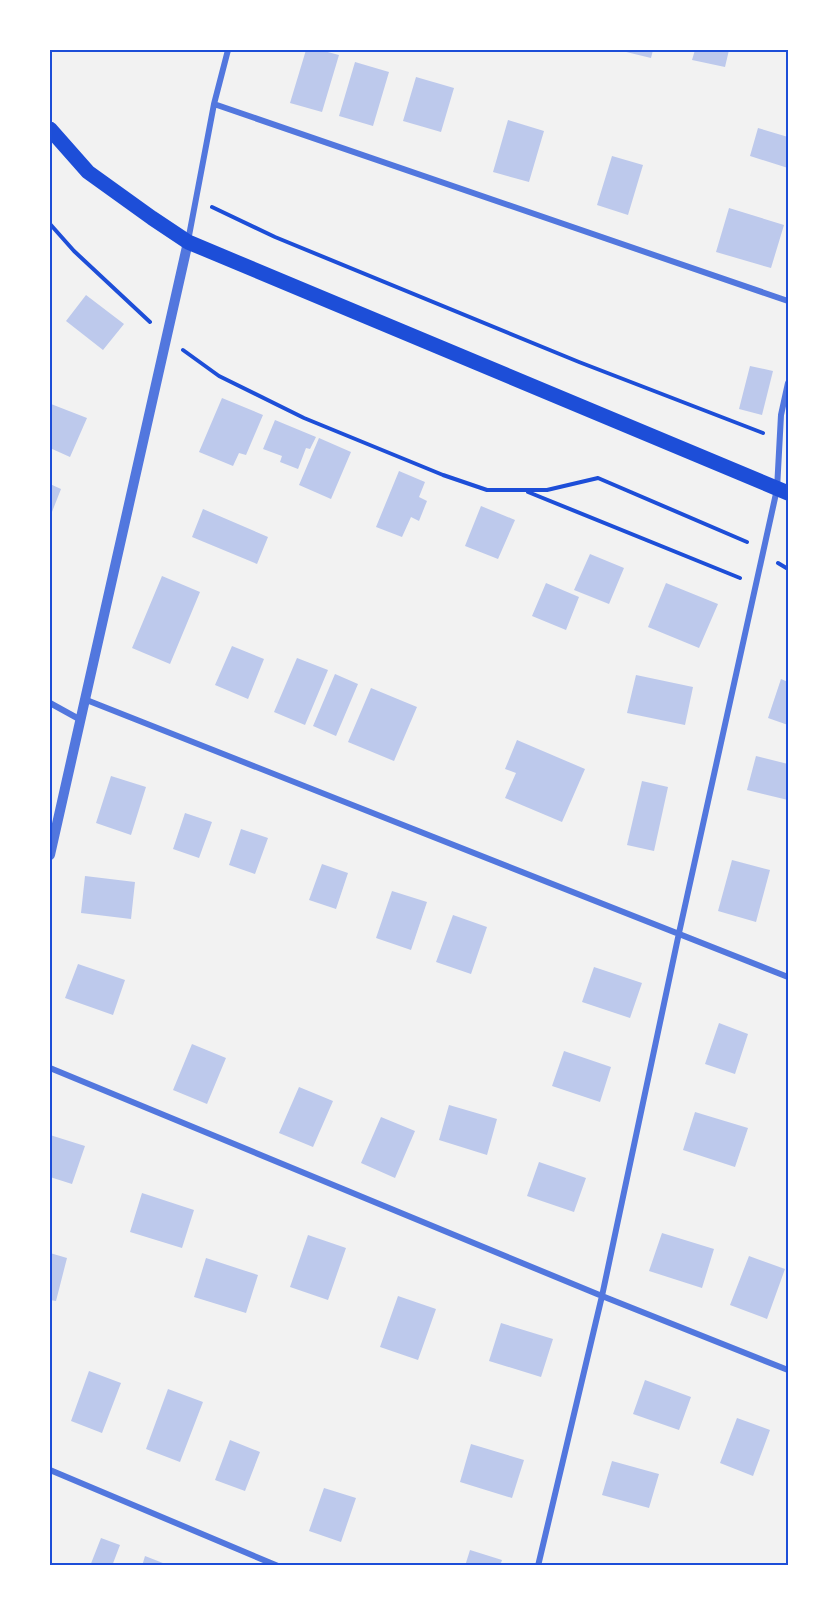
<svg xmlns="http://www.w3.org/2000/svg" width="838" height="1615" viewBox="0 0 838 1615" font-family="'Source Sans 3',sans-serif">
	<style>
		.building { fill: #bdc9ec }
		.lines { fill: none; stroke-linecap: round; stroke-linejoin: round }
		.path { stroke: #1d4ed8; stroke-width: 4 }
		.minor { stroke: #5277de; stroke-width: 6 }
		.tertiary { stroke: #5277de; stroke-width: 10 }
		.primary { stroke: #1d4ed8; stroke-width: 15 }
		.neatline { fill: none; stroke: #1d4ed8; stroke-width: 2 }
	</style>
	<rect width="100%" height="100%" fill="#f2f2f2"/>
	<path class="building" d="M306,50H320L339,55L322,112L290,103Z
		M618,50H653L651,58Z
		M695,50H729L725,67L692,60Z
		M355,62L389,72L373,126L339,116Z
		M416,77L454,88L441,132L403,121Z
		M508,120L544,131L529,182L493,172Z
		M758,128L788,137V168L750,156Z
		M612,156L643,165L628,215L597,205Z
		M729,208L784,225L771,268L716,252Z
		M86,295L124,324L103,350L66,321Z
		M750,366L773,371L762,415L739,409Z
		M222,398L263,415L246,455L239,453L233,466L199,452Z
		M51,404L87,418L70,457L50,448Z
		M275,420L316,437L310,449L306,448L298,469L280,462L282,456L263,449Z
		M319,438L351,452L331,499L299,485Z
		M399,471L425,482L419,497L427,501L419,521L411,517L402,537L376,527Z
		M50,484L61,489L50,517Z
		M481,506L515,520L498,559L465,546Z
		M203,509L268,537L257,564L192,537Z
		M590,554L624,568L609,604L574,590Z
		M162,576L200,592L170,664L132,648Z
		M546,583L579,597L566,630L532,616Z
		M666,583L718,604L699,648L648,627Z
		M232,646L264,659L248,699L215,685Z
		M297,658L328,670L305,725L274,712Z
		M335,674L358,684L336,736L313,726Z
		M636,675L693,687L685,725L627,713Z
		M781,679L788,682V725L768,718Z
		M371,688L417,707L394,761L348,742Z
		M517,740L585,769L562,822L505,798L516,773L505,769Z
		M756,756L788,764V800L747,790Z
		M111,776L146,787L131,835L96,823Z
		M642,781L668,787L654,851L627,845Z
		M185,813L212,822L199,858L173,849Z
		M241,829L268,838L255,874L229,865Z
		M732,860L770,870L756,922L718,911Z
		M322,864L348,873L336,909L309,900Z
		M85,876L135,882L131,919L81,913Z
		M392,891L427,902L411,950L376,938Z
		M453,915L487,927L471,974L436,962Z
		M78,964L125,980L113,1015L65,998Z
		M594,967L642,983L630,1018L582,1002Z
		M719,1023L748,1034L735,1074L705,1064Z
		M192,1044L226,1058L207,1104L173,1090Z
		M564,1051L611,1067L600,1102L552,1086Z
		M299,1087L333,1101L313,1147L279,1133Z
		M449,1105L497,1119L487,1155L439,1140Z
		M695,1112L748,1128L735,1167L683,1150Z
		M381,1117L415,1131L395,1178L361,1163Z
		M50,1135L85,1146L72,1184L50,1177Z
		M539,1162L586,1178L574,1212L527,1196Z
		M142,1193L194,1210L182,1248L130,1232Z
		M662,1233L714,1249L702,1288L649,1271Z
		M308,1235L346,1248L328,1300L290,1287Z
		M50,1253L67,1258L56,1301L50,1300Z
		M749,1256L785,1269L767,1319L730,1305Z
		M206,1258L258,1275L246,1313L194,1297Z
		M398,1296L436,1309L418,1360L380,1347Z
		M501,1323L553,1339L541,1377L489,1361Z
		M89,1371L121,1383L102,1433L71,1421Z
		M645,1380L691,1397L679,1430L633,1414Z
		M168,1389L203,1402L180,1462L146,1449Z
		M737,1418L770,1430L753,1476L720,1463Z
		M230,1440L260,1452L245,1491L215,1480Z
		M471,1444L524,1460L512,1498L460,1482Z
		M612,1461L659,1474L649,1508L602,1495Z
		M324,1488L356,1498L341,1542L309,1531Z
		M101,1538L120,1545L112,1566H90Z
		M470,1550L502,1560L500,1566H465Z
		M145,1556L168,1565V1566H142Z"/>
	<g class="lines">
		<path class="path" d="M212,207L275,237L579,362L763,433
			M50,224L74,251L150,322
			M183,350L219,376L304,418L443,475L487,490H547L598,478L747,542
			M528,492L740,578
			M778,563L788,569"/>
		<path class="minor" d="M214,104L788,301
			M188,241L214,104L228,50
			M84,699L788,977
			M50,703L79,719
			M50,1068L602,1296L788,1370
			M50,1470L278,1566
			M538,1566L602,1296L679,933L777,489L781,415L788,383"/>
		<path class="tertiary" d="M50,855L188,242"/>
		<path class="primary" d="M50,129L88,172L152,218L188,242L788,493"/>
	</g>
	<rect width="838" height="1615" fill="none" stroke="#ffffff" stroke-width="102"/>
	<rect x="51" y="51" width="736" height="1513" class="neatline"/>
</svg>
